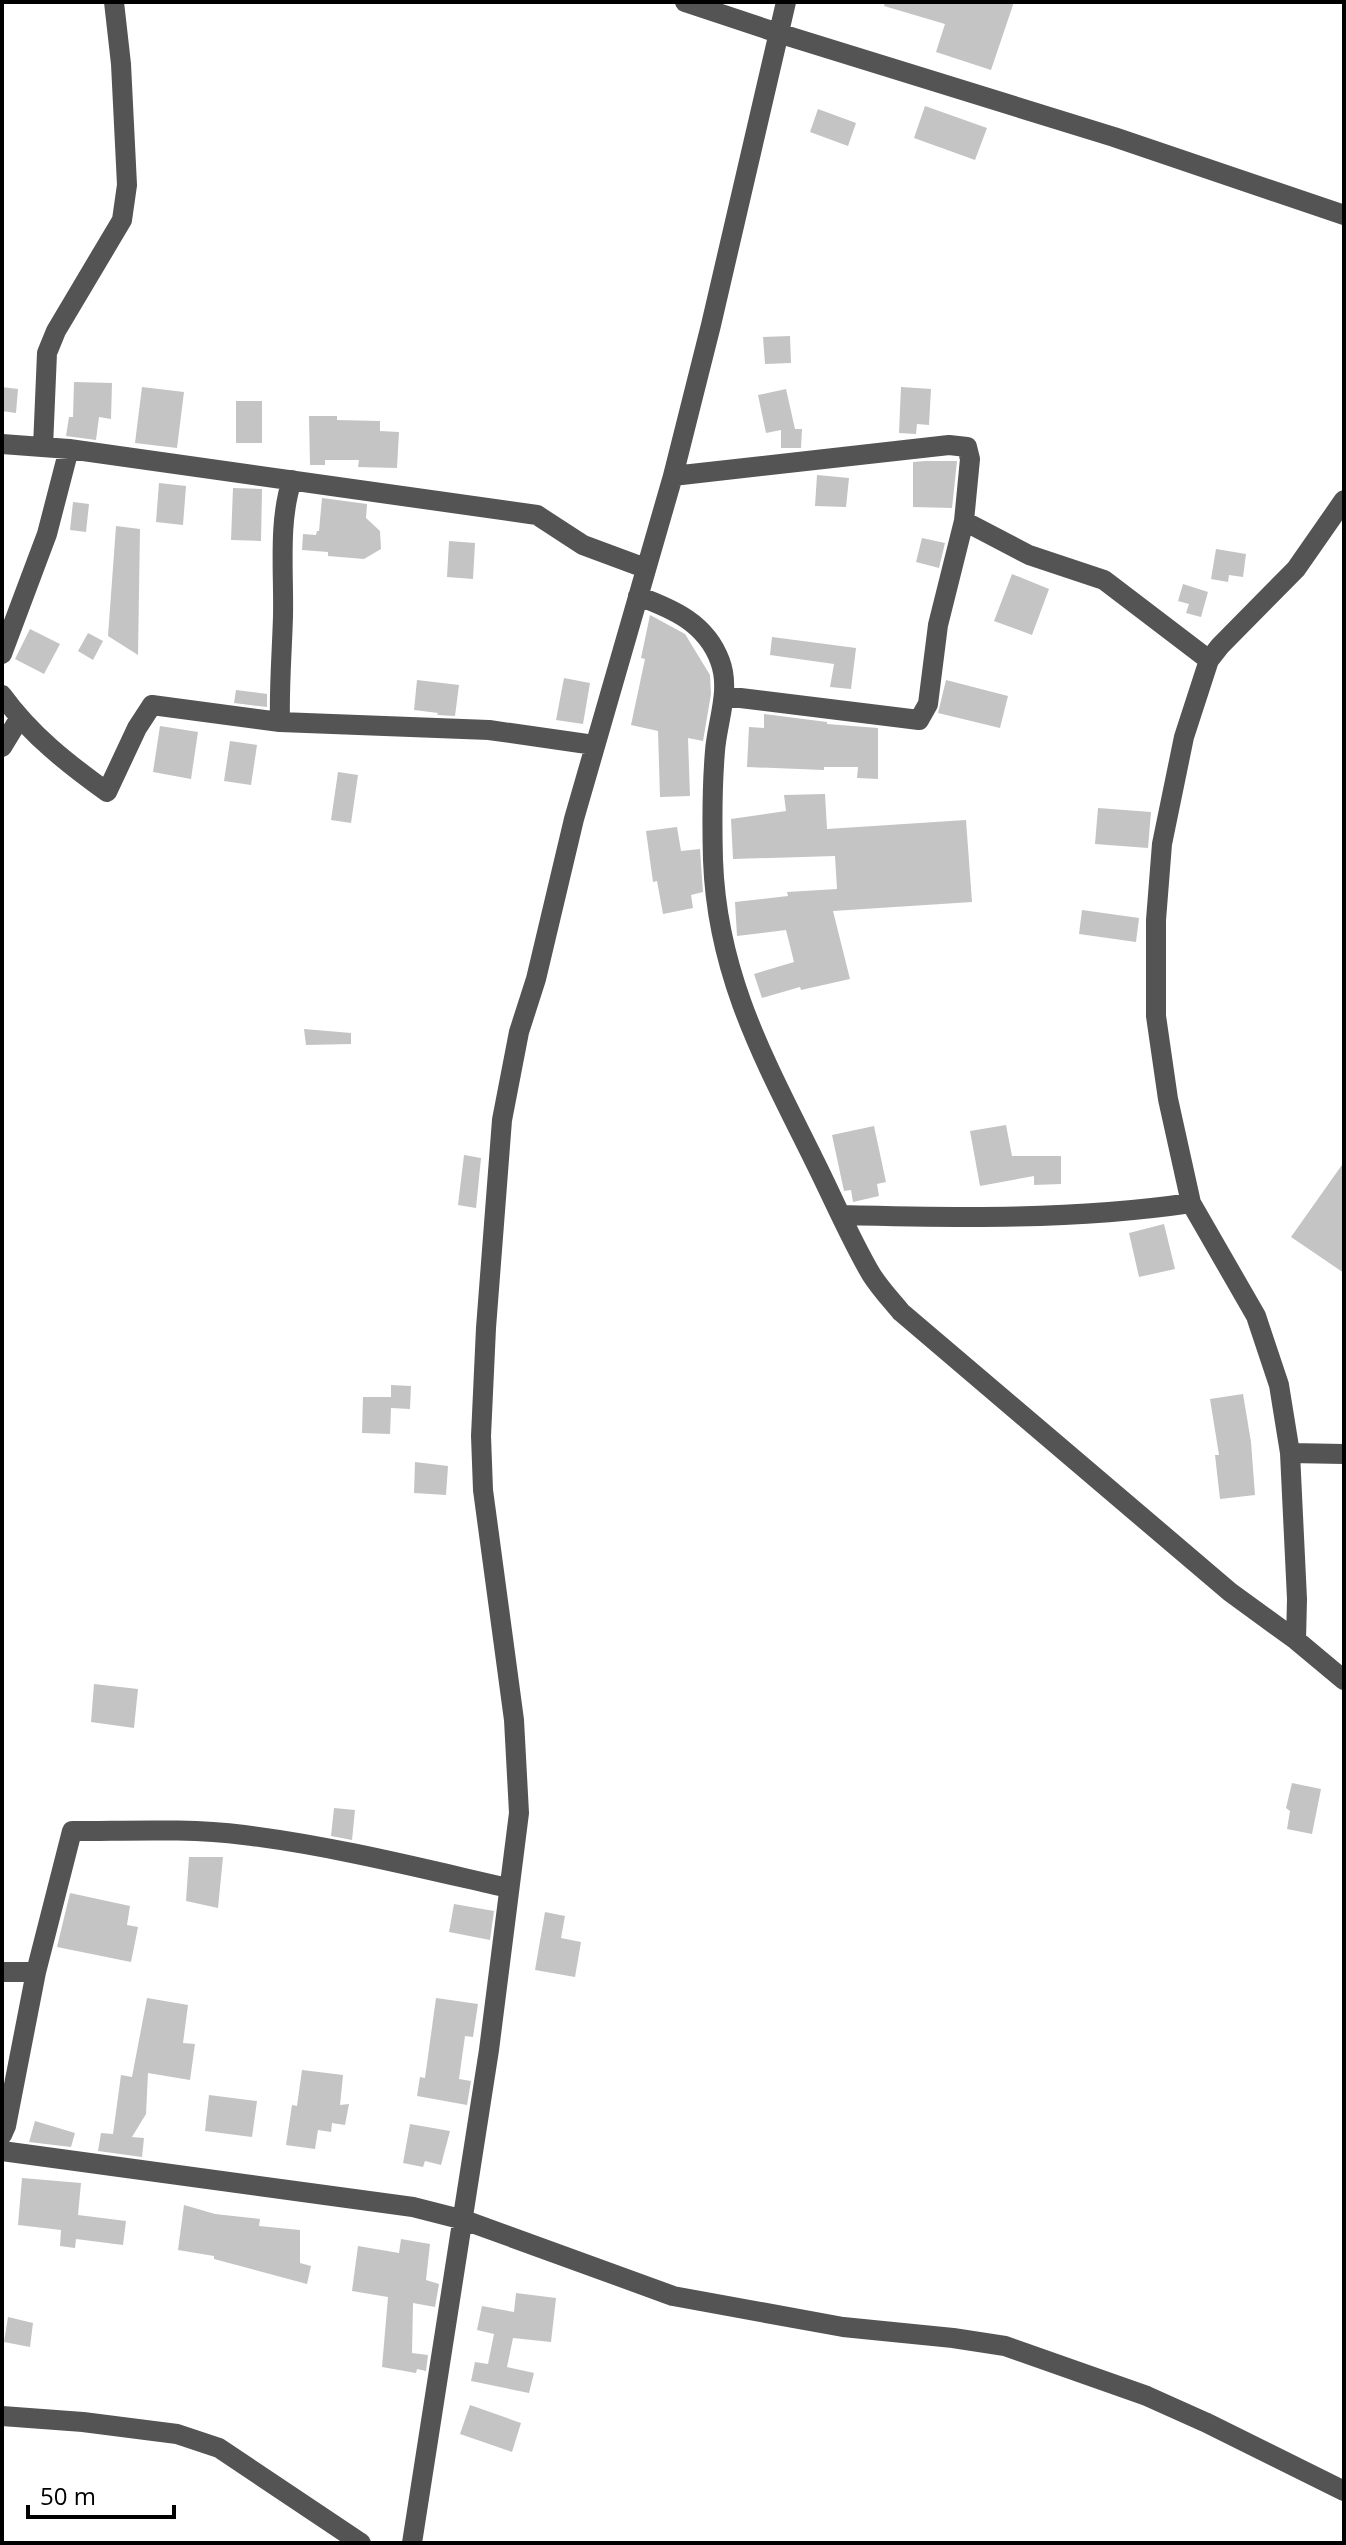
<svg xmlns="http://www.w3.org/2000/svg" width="1346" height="2545" viewBox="0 0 1346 2545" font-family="'Open Sans',sans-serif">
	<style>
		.building { fill: #c4c4c4 }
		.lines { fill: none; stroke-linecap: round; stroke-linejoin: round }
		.minor { stroke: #545454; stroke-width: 20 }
	</style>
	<rect width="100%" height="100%" fill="#fff"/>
	<path class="building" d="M885,2H1014L991,70L936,52L945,24L884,6Z
		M925,106L987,128L975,160L914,138Z
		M818,109L856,123L848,146L810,132Z
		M790,336L791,363L765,364L763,337Z
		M74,382L112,383L111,419L99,417L96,440L66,436L69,417H73Z
		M2,387L18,389L16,413L2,411Z
		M142,387L184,392L177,448L135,443Z
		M901,387L931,389L929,425L917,424L916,434L899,433Z
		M786,389L795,429H802L801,448H781V430L766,433L758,395Z
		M236,401H262V443H236Z
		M309,416H337V420L380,421V431L399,432L397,468L358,467L359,460H325V465H310Z
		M925,461H957L952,508L913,507V462Z
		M817,475L849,478L846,507L815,506Z
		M159,483L186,486L183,525L156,522Z
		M233,488L262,489L261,541L231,540Z
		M322,498L367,504L366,518L380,531L381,549L364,559L328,556V552L302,550L303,534L316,535L317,531H319Z
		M73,502L89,504L86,532L70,530Z
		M116,526L140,529L138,655L108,636Z
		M922,538L945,543L939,568L916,562Z
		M449,541L475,543L473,579L447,577Z
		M1216,549L1246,554L1243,577L1229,575L1228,582L1211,579Z
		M1012,574L1049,589L1032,635L994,621Z
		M1183,584L1208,592L1201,617L1186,613L1189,604L1178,601Z
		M650,615L685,634L710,675L711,694L703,741L688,738L690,796L660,797L658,731L631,725L645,659L641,658Z
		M30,629L60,644L44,674L15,659Z
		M88,633L103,641L93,660L78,651Z
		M772,637L856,648L851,689L830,687L834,664L770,655Z
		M564,678L590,683L583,724L556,720Z
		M417,680L459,685L455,716L437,715L438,713L414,710Z
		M946,680L1008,696L1000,728L938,713Z
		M236,690L267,694V707L234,703Z
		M764,714L827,722V724L878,728V779L857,778L858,767H824V770L747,767L749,727L764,728Z
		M160,726L198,732L191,779L153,772Z
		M230,741L257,745L251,785L224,781Z
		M338,772L358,775L351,823L331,820Z
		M825,794L827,829L966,820L972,902L833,911L850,979L801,990L800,987L762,998L754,974L794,962L786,930L737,936L735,902L788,896L787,892L837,889L835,856L733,859L731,819L786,811L784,795Z
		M1098,808L1151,812L1148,848L1095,844Z
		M677,827L681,851L700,849L703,892L691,895L693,908L663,914L657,881L653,882L646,831Z
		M1082,910L1139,918L1136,942L1079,934Z
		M304,1029L351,1033V1044L306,1045Z
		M1006,1125L1012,1156H1061V1184L1034,1185V1176L980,1186L970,1131Z
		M874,1126L886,1182L877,1184L879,1196L853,1202L851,1190L844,1191L832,1135Z
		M464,1155L481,1158L476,1208L458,1205Z
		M1344,1162V1273L1291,1237Z
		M1164,1224L1175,1269L1139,1277L1129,1233Z
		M391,1385L411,1386L410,1409L391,1408L390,1434L362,1433L363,1397H391Z
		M1243,1394L1251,1442L1255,1495L1220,1499L1215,1455H1219L1210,1399Z
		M415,1462L448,1466L446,1495L414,1493Z
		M94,1684L138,1689L134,1728L91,1722Z
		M1292,1783L1321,1789L1312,1834L1287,1829L1290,1811L1286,1808Z
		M334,1808L355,1810L352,1840L331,1836Z
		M189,1857H223L218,1908L186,1901Z
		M70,1893L130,1906L127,1925L138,1927L131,1962L57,1947Z
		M454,1904L494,1911L490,1940L449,1932Z
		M545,1912L565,1916L561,1938L581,1942L575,1977L535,1970Z
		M147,1998L188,2005L183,2043L195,2044L190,2080L148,2073L146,2114L132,2137L144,2138L142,2157L98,2151L101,2133L113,2134L121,2075L132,2077Z
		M436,1998L478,2004L473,2037L465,2036L459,2079L471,2081L467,2105L417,2096L420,2077L425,2078Z
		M302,2070L343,2075L340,2105L349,2104L345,2125L332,2123L331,2132L318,2130L315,2149L286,2145L292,2105L297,2106Z
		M209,2095L257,2101L252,2137L205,2131Z
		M35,2121L75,2133L71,2147L29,2142Z
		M410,2124L450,2131L441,2165L425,2161L423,2167L403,2163Z
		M22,2178L81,2183L78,2215L126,2221L123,2245L76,2239L75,2248L60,2246L61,2230L18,2225Z
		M184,2205L215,2214L260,2219L259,2226L300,2230V2263L311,2266L307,2284L214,2259V2256L178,2250Z
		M401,2239L430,2244L426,2280L439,2284L435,2307L413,2303L412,2353L428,2355L426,2371L417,2369L416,2373L382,2367L388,2297L352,2291L358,2246L399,2253Z
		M516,2293L556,2298L551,2342L513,2338L507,2367L534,2373L529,2393L471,2381L475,2362L488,2364L494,2334L477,2330L482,2306L514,2312Z
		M8,2317L33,2323L30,2347L4,2342Z
		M470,2405L521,2423L512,2452L460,2434Z"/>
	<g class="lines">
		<path class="minor" d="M685,2L778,33L1114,137L1344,215
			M2,444L69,449L537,515L583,545L645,568
			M43,447L47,353L56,331L122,220L127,185L121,64L114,2
			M673,476L949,445L967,447L970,459L964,521L938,625L928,704L919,720L724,696
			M964,521L1029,555L1104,580L1209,660
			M638,596C673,609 706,623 720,661C731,690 717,722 715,751C712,787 712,823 713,860C717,975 764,1059 814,1160C833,1198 850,1238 871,1274C879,1287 891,1300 901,1312L1230,1592L1296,1640L1344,1680
			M2,654L47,534L69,449
			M2,695C31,735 67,763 107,792L137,728L152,705L280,722L489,730L594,745
			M280,722C279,687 282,652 283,616C284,572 278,522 292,480
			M2,747L19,719
			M841,1215C957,1218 1076,1220 1191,1203
			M1290,1453L1344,1454
			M1296,1640L1297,1599L1290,1453L1279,1385L1256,1316L1191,1203L1168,1099L1156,1016V920L1162,844L1184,737L1209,660L1220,646L1296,569L1344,500
			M2,1972H36
			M2,2135L6,2126L36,1972L72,1831C129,1831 187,1828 244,1835C333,1846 420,1868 508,1888
			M2,2151L413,2207L464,2220L673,2296L843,2327L953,2338L1005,2346L1147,2396L1205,2422L1344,2491
			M2,2416L83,2422L177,2434L219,2448L361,2543
			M412,2543L489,2050L519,1813L514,1720L483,1490L481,1436L486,1328L502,1120L519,1032L536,979L574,819L673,476L711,325L786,2"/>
	</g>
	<rect width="1346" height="2545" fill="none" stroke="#000000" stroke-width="8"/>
	<path d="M28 2505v12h146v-12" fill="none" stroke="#000000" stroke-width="4"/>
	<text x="40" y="2505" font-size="24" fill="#000000" stroke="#ffffff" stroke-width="6" paint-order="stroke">50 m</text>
</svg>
